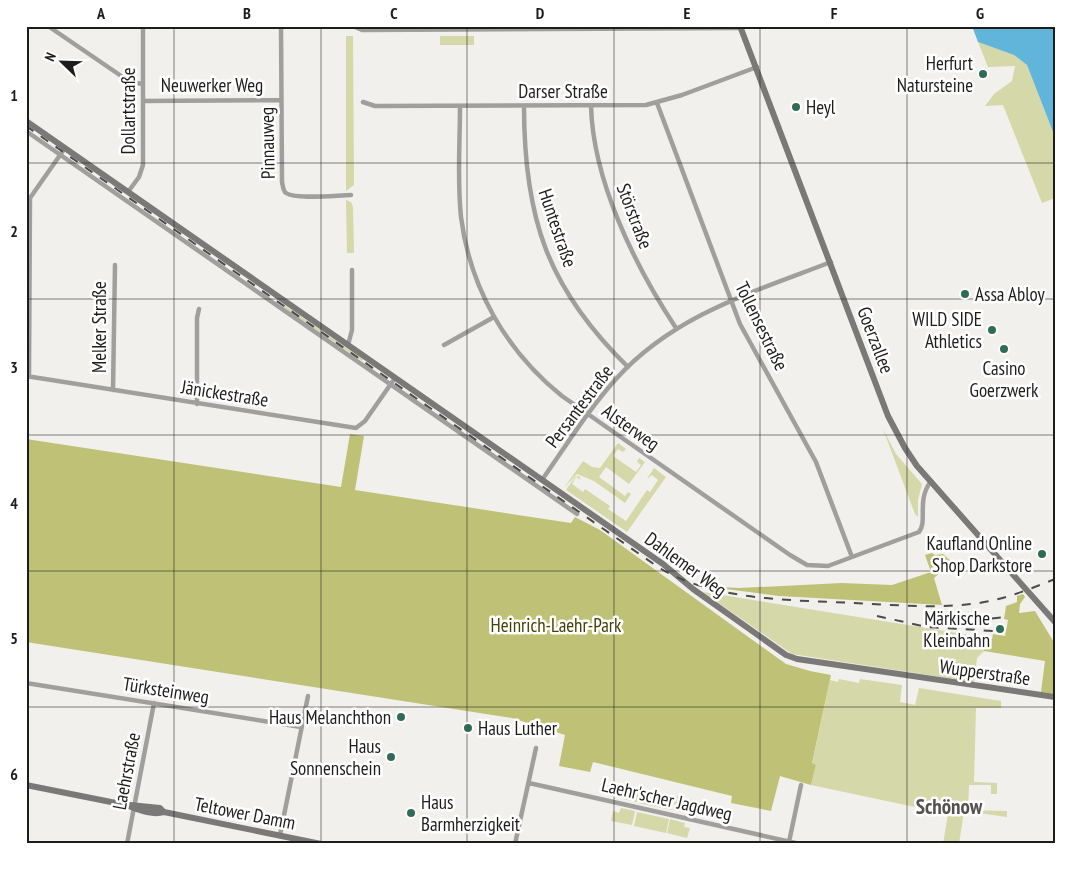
<svg xmlns="http://www.w3.org/2000/svg" width="1081" height="870" viewBox="0 0 1081 870" font-family="'PT Sans Narrow',sans-serif">
	<style>
		.green { fill: #d5d8a8 }
		.forest { fill: #bfc276 }
		.water { fill: #61b4da }
		.lines { fill: none; stroke-linecap: round; stroke-linejoin: round }
		.street { stroke: #a19f9e; stroke-width: 4.5 }
		.secondary { stroke: #7b7978; stroke-width: 6 }
		.rail { stroke: #4b4b49; stroke-width: 2; stroke-dasharray: 9 9; stroke-linecap: butt }
		.grid { fill: none; stroke: #1d1d1c; stroke-width: 1; stroke-opacity: 0.55 }
		.poi-dot { fill: #2f6c57; stroke: #fff; stroke-width: 2 }
		.labels { text-anchor: middle; stroke-width: 5; stroke-linejoin: round; paint-order: stroke }
		.poi-label { font-size: 19px; fill: #1d1d1c; stroke: #fff; text-anchor: end }
		.street-label { font-size: 19px; fill: #1d1d1c; stroke: #fff }
		.park-label { font-size: 19px; fill: #414205; stroke: #fff }
		.quarter-label { font-size: 21px; font-weight: bold; fill: #545250; stroke: #fff }
		.neatline { fill: none; stroke: #1d1d1c; stroke-width: 2 }
		.grid-label { font-size: 16px; text-anchor: middle; font-weight: bold; fill: #1d1d1c }
	</style>
	<rect width="100%" height="100%" fill="#f1f0ec"/>
	<path class="green" d="M346,36H353L354,185L346,191Z
		M440,36H474V45H440Z
		M978,42L1014,55L1027,65L1055,137V198L1042,203L1003,105L985,106L994,94L1012,81L1015,66L988,67Z
		M346,200L351,202L353,207L354,253H347Z
		M284,305L363,359L362,361L284,308Z
		M883,429L896,454L922,484L918,500V517L915,514Z
		M618,443L626,449L623,452L618,449L613,456L636,472L641,465L637,462L639,458L645,462L629,484L606,467L599,477L625,496L628,492L631,494L625,503L594,481L577,474L564,488L583,461L592,467L600,468Z
		M654,468L666,477L627,532L566,490L575,477L579,476L581,480L576,477L572,484L583,492L585,489L610,506L608,509L626,521L647,490L650,492L658,480L652,475L647,479Z
		M703,592L982,637L984,651L977,658L974,682L792,654Z
		M839,679L859,683L860,679L902,685L900,702L915,705L919,688L1001,701V708H976L974,782L997,783V794H991V785H969L968,810L1007,811V817L964,811L959,844H943L948,814L811,785L816,765L812,764L830,680L838,682Z
		M619,784L640,789L637,802L623,799L624,794L617,793Z
		M642,789L674,796L671,810L639,803Z
		M676,796L696,801L694,810L688,809L687,813L673,810Z
		M621,808L635,811L632,825L611,821L613,811L619,813Z
		M637,812L669,819L666,833L634,826Z
		M670,819L685,823L684,827L690,828L687,838L667,833Z"/>
	<path class="forest" d="M350,434L364,436L355,490L571,523L575,517L600,530L786,664L810,671L831,675L812,763L816,765L811,785L780,776L771,811L731,803L732,796L593,762L590,772L559,766L565,735L512,718L26,642V439L341,487Z
		M932,553L935,555L943,554L952,562L934,578L942,605L779,596L703,586L739,588L842,583L892,585L931,572L925,555Z
		M1023,594L1025,597L1020,604L1019,613L1035,611L1055,644V694L1041,692L1045,661L984,651L982,637L992,639L993,634L1005,636L1008,620L1004,619L1006,606L1017,602V596Z"/>
	<path class="water" d="M972,26H1055V137L1027,65L1014,55L978,42Z"/>
	<g class="lines">
		<path class="street" d="M48,26L130,82L143,84
			M281,26L282,182C283,186 283,191 286,193C297,200 338,195 351,195
			M353,26L362,30L740,28
			M143,101L281,100
			M363,102L375,106L646,105L682,95L757,67
			M657,103L740,324L816,462L852,557
			M460,106C460,143 457,180 461,217C470,288 506,351 562,396L790,555L807,565L828,566L919,532C928,521 916,501 931,481
			M524,106C524,217 547,288 628,367
			M591,106C593,181 635,266 676,328
			M26,131L577,514
			M128,192L139,177L143,165V26
			M348,345L352,330V270
			M444,345L494,317
			M26,376L356,428L365,421L395,378
			M29,377L30,198L65,148
			M113,390L115,265
			M197,404V318L199,309
			M542,480C566,446 588,410 616,379C674,315 753,292 831,262
			M26,683L301,727
			M529,783L800,844
			M280,835L308,696
			M789,842L801,785
			M127,844L154,703
			M515,844L536,748"/>
		<path class="secondary" d="M740,26L888,416L905,448L917,466L1055,622
			M26,121L663,564L693,589L786,655L797,659L1055,697
			M26,785L126,805C137,809 152,816 164,812L321,844
			M130,805L160,808L164,812"/>
		<path class="rail" d="M26,126L658,567C712,601 792,600 854,603C896,605 937,609 979,603C1006,599 1030,589 1055,579
			M877,616L927,627L994,631
			M956,622L1006,617"/>
	</g>
	<path class="grid" d="M174,26V844M321,26V844M467,26V844M614,26V844M760,26V844M907,26V844M26,163H1055M26,299H1055M26,435H1055M26,571H1055M26,707H1055"/>
	<g class="poi-dot">
		<circle cx="983" cy="74" r="5"/>
		<circle cx="796" cy="107" r="5"/>
		<circle cx="965" cy="294" r="5"/>
		<circle cx="992" cy="330" r="5"/>
		<circle cx="1004" cy="349" r="5"/>
		<circle cx="1042" cy="554" r="5"/>
		<circle cx="1000" cy="629" r="5"/>
		<circle cx="401" cy="717" r="5"/>
		<circle cx="468" cy="728" r="5"/>
		<circle cx="391" cy="757" r="5"/>
		<circle cx="411" cy="813" r="5"/>
	</g>
	<g class="labels">
		<g class="poi-label">
			<text x="973" y="70">Herfurt<tspan x="973" dy="22">Natursteine</tspan></text>
			<text x="806" y="114" text-anchor="start">Heyl</text>
			<text x="975" y="301" text-anchor="start">Assa Abloy</text>
			<text x="982" y="326">WILD SIDE<tspan x="982" dy="22">Athletics</tspan></text>
			<text x="1004" y="375" text-anchor="middle">Casino<tspan x="1004" dy="22">Goerzwerk</tspan></text>
			<text x="1032" y="550">Kaufland Online<tspan x="1032" dy="22">Shop Darkstore</tspan></text>
			<text x="990" y="625">Märkische<tspan x="990" dy="22">Kleinbahn</tspan></text>
			<text x="391" y="724">Haus Melanchthon</text>
			<text x="478" y="735" text-anchor="start">Haus Luther</text>
			<text x="381" y="753">Haus<tspan x="381" dy="22">Sonnenschein</tspan></text>
			<text x="421" y="809" text-anchor="start">Haus<tspan x="421" dy="22">Barmherzigkeit</tspan></text>
		</g>
		<g class="street-label">
			<text x="212" y="92">Neuwerker Weg</text>
			<text x="563" y="98">Darser Straße</text>
			<text transform="translate(128 111) rotate(-90)" y="7">Dollartstraße</text>
			<text transform="translate(267 143) rotate(-91)" y="7">Pinnauweg</text>
			<text transform="translate(635 216) rotate(69)" y="7">Störstraße</text>
			<text transform="translate(558 228) rotate(71)" y="7">Huntestraße</text>
			<text transform="translate(762 326) rotate(64)" y="7">Tollensestraße</text>
			<text transform="translate(99 327) rotate(-90)" y="7">Melker Straße</text>
			<text transform="translate(876 340) rotate(69)" y="7">Goerzallee</text>
			<text transform="translate(225 393) rotate(9)" y="7">Jänickestraße</text>
			<text transform="translate(579 406) rotate(-53)" y="7">Persantestraße</text>
			<text transform="translate(631 427) rotate(35)" y="7">Alsterweg</text>
			<text transform="translate(686 564) rotate(36)" y="7">Dahlemer Weg</text>
			<text transform="translate(985 672) rotate(8)" y="7">Wupperstraße</text>
			<text transform="translate(166 690) rotate(9)" y="7">Türksteinweg</text>
			<text transform="translate(126 771) rotate(-79)" y="7">Laehrstraße</text>
			<text transform="translate(667 799) rotate(13)" y="7">Laehr'scher Jagdweg</text>
			<text transform="translate(245 813) rotate(11)" y="7">Teltower Damm</text>
		</g>
		<g class="park-label">
			<text x="556" y="632">Heinrich-Laehr-Park</text>
		</g>
		<g class="quarter-label">
			<text x="949" y="814">Schönow</text>
		</g>
	</g>
	<rect width="1081" height="870" fill="none" stroke="#ffffff" stroke-width="55"/>
	<g transform="translate(62 62) rotate(293)" stroke="#ffffff" stroke-width="4" paint-order="stroke">
	<path d="M0-4L9 19L0 12L-9 19Z" fill="#1d1d1c"/>
	<text y="-8" font-size="14" font-weight="bold" text-anchor="middle" fill="#1d1d1c">N</text>
	</g>
	<rect x="28" y="28" width="1026" height="814" class="neatline"/>
	<g class="grid-label">
		<text x="101" y="19">A</text>
		<text x="247" y="19">B</text>
		<text x="394" y="19">C</text>
		<text x="540" y="19">D</text>
		<text x="687" y="19">E</text>
		<text x="834" y="19">F</text>
		<text x="980" y="19">G</text>
		<text x="14" y="101">1</text>
		<text x="14" y="237">2</text>
		<text x="14" y="373">3</text>
		<text x="14" y="509">4</text>
		<text x="14" y="644">5</text>
		<text x="14" y="780">6</text>
	</g>
</svg>
